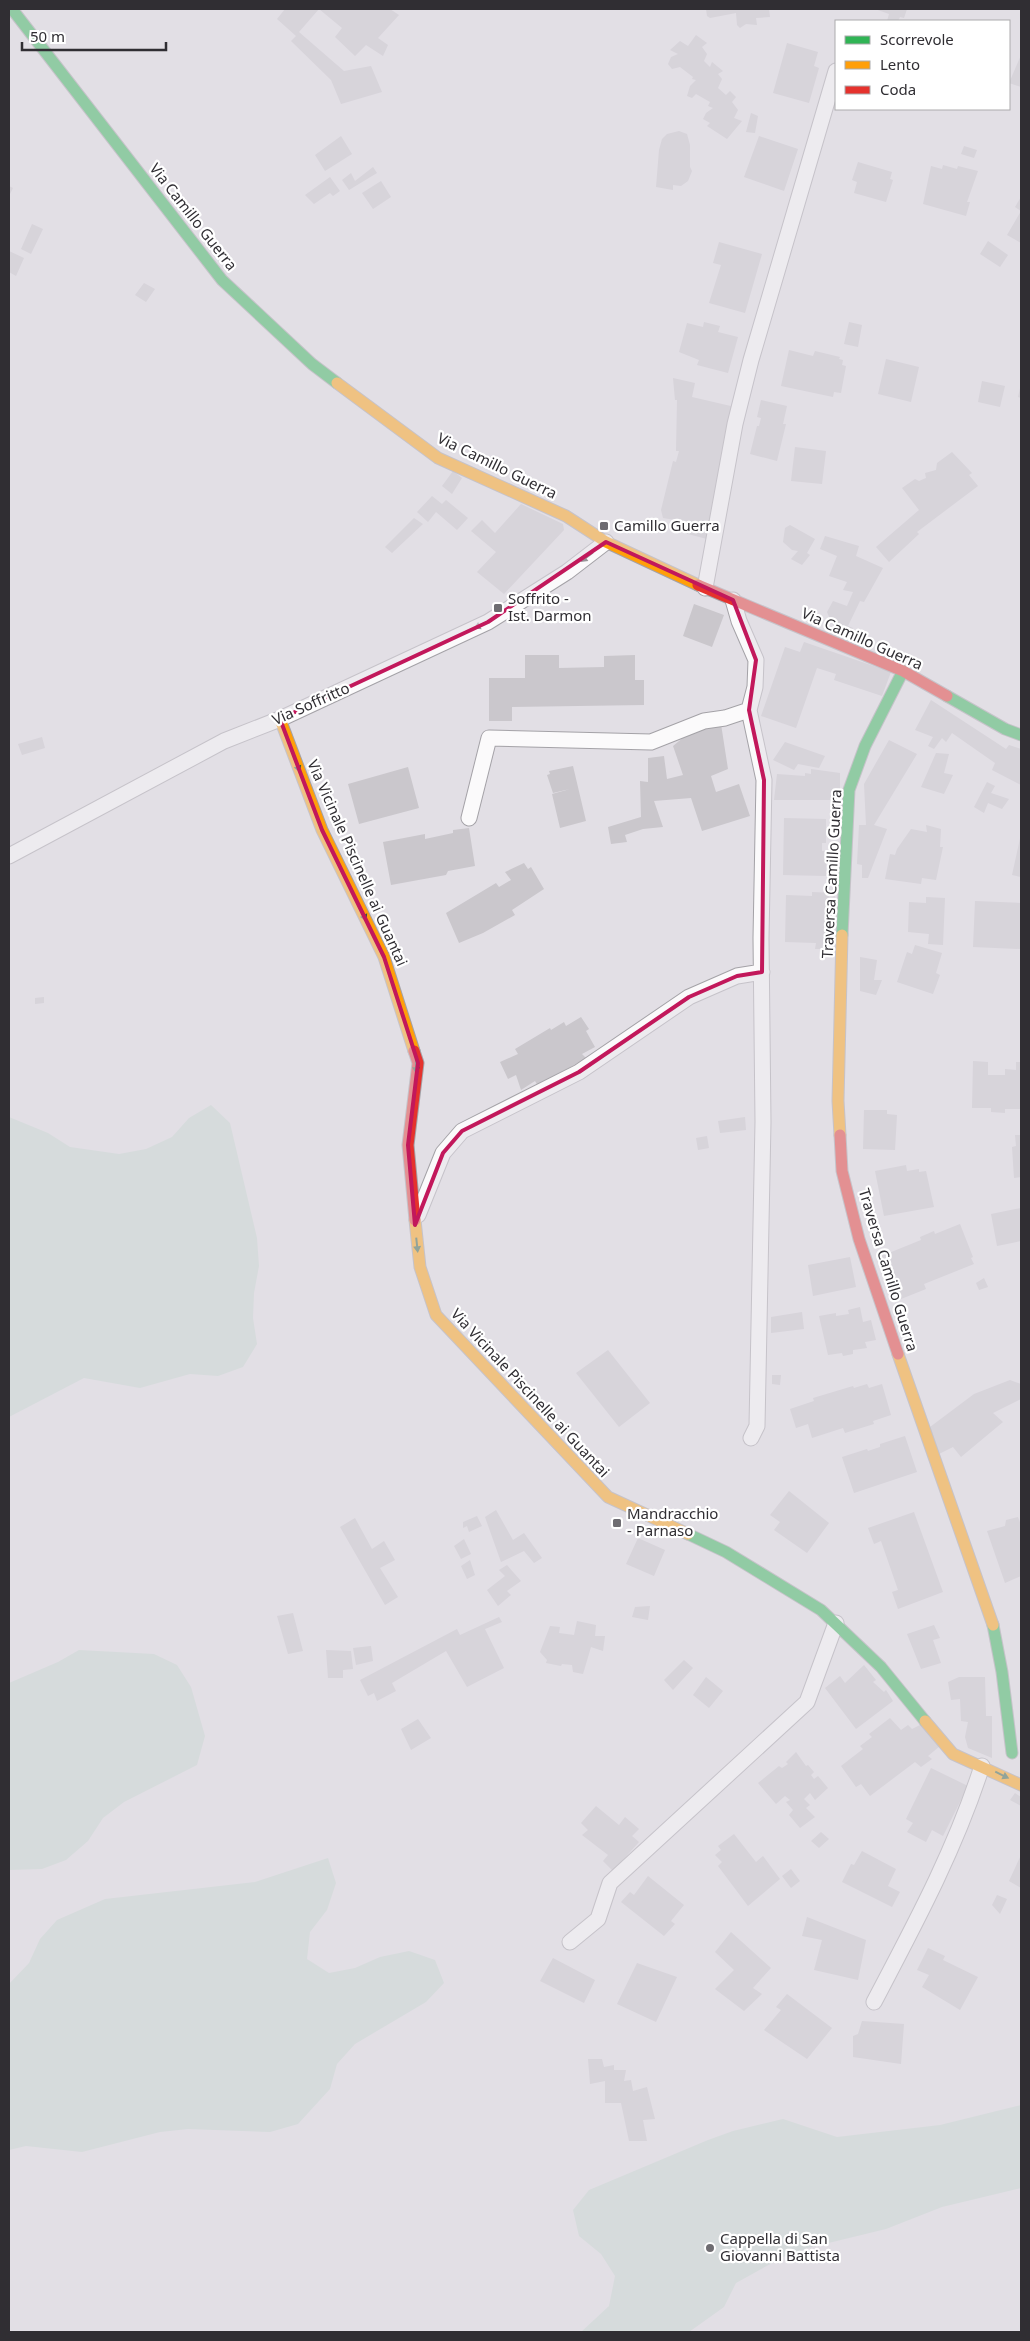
<svg xmlns="http://www.w3.org/2000/svg" width="1030" height="2341" viewBox="0 0 1030 2341" font-family="'Noto Sans',sans-serif">
	<style>
		.green { fill: #c8d8d0 }
		.building { fill: #cac7cc }
		.lines { fill: none; stroke-linecap: round; stroke-linejoin: round }
		.street-casing { stroke: #a4a2a7; stroke-width: 17 }
		.fast-casing { stroke: #a4a2a7; stroke-width: 13 }
		.slow-casing { stroke: #a4a2a7; stroke-width: 13 }
		.jam-casing { stroke: #a4a2a7; stroke-width: 13 }
		.street { stroke: #fbfafb; stroke-width: 15 }
		.fast { stroke: #30b455; stroke-width: 11 }
		.slow { stroke: #ff9f0a; stroke-width: 11 }
		.jam { stroke: #e5322d; stroke-width: 11 }
		.oneway { fill: #969497 }
		.oneway2 { fill: #305d3f }
		.marked { fill: none; stroke: #c2185b; stroke-width: 4; stroke-linejoin: round }
		.poi-dot { fill: #6e6c71; stroke: #fff; stroke-width: 2 }
		.labels { text-anchor: middle; stroke-width: 4.5; stroke-linejoin: round; paint-order: stroke }
		.street-label { font-size: 15px; fill: #302e33; stroke: #fff }
		.poi-label { font-size: 15px; fill: #302e33; stroke: #fff; text-anchor: start }
	</style>
	<rect width="100%" height="100%" fill="#e2dfe5"/>
	<path class="green" d="M211,1105L230,1123L257,1238L259,1266L254,1293L253,1318L257,1344L243,1367L218,1376L190,1374L140,1388L84,1378L9,1417V1117L48,1133L70,1147L119,1154L146,1149L172,1137L189,1118Z
		M79,1650L154,1654L177,1665L191,1687L205,1736L197,1765L124,1802L103,1818L88,1841L66,1860L42,1869L9,1870V1683L58,1662Z
		M328,1858L336,1883L327,1910L310,1932L307,1959L329,1973L355,1968L380,1957L409,1951L435,1960L444,1983L426,2002L355,2044L337,2064L330,2089L298,2124L270,2132L188,2129L160,2132L82,2152L26,2146L9,2150V1984L29,1963L40,1939L57,1920L105,1899L255,1882Z
		M1021,2105V2188L942,2207L886,2229L808,2248L783,2257L736,2283L724,2307L689,2332H581L609,2306L615,2276L601,2254L579,2236L573,2210L589,2190L708,2140L733,2131L783,2119L837,2137L940,2125Z"/>
	<path class="building" d="M285,9H390L399,15L378,38L388,45L383,56L366,45L355,56L335,37L342,28L319,9L299,32L344,71L371,66L382,92L341,104L331,80L291,41L296,36L277,19Z
		M706,9H769L770,17L756,18L757,25L746,24L740,28L737,25L736,13L710,18L707,16Z
		M875,9H907L904,18L900,17L898,21H887L889,14Z
		M696,35L707,43L702,47L707,54L704,61L710,67L712,62L723,71L718,74L722,79L718,88L726,95L730,91L736,97L732,102L738,110L734,118L742,121L727,139L707,126L710,123L703,119L706,113L713,108L708,106L710,102L696,94L692,98L687,96L690,86L696,80L692,79L693,77L680,67L672,69L668,64L671,57L678,54L670,50L680,41L688,46Z
		M787,43L818,52L814,66L819,68L809,103L773,93Z
		M1021,55V87L1009,83Z
		M751,113L758,116L755,133L746,132Z
		M679,131L687,134L690,145V167L692,171L688,181L681,186L673,185V190L656,187L659,150L662,139L667,134Z
		M341,136L352,154L325,171L315,155Z
		M759,136L798,149L784,191L744,177Z
		M964,146L977,150L974,158L961,154Z
		M858,162L892,172L890,179L893,180L886,202L854,193L857,182L852,180Z
		M943,165L957,169L958,166L978,171L967,202H970L966,216L923,204L931,166L942,169Z
		M373,167L377,173L349,190L342,180L351,173L355,181Z
		M330,177L340,191L333,196L330,193L314,204L305,195Z
		M381,181L391,197L373,209L362,193Z
		M9,186L13,188L9,196Z
		M1021,197V211L1015,207Z
		M1021,211V243L1007,235Z
		M32,224L43,229L31,254L21,249Z
		M988,241L1008,255L1000,267L980,254Z
		M719,242L762,254L745,313L709,303L721,265L713,263Z
		M9,251L24,258L16,276L9,272Z
		M144,283L155,289L146,302L135,295Z
		M704,322L720,326L718,332L738,337L728,373L697,365L699,360L679,352L687,323L703,327Z
		M849,322L862,325L858,347L844,344Z
		M789,350L813,356L815,351L840,357L839,359L843,360L842,365L846,366L841,393L834,392L833,397L781,386Z
		M886,359L919,367L911,402L878,394Z
		M673,378L695,383L692,397L735,407L707,539L684,533L687,522L663,518L661,510L673,461L676,462L679,451H676L677,400H675Z
		M982,381L1005,386L1000,407L978,402Z
		M1021,384V398L1018,397Z
		M761,400L787,406L783,424H786L777,461L750,454L757,426H759L761,418L757,417Z
		M795,447L826,451L822,484L791,481Z
		M952,452L972,473L969,475L978,486L917,532L919,534L889,562L876,547L919,510L902,488L915,479L919,481L926,478L925,473L936,470L937,463Z
		M453,471L462,478L452,494L442,486Z
		M432,496L442,504L446,500L468,518L457,530L436,512L428,522L417,512Z
		M521,504L563,524L564,530L504,594L477,572L496,552L471,531L482,520L495,533Z
		M414,518L423,524L392,553L385,547Z
		M790,525L815,539L807,553L810,555L802,565L791,559L798,551L792,550L783,542L785,528Z
		M825,536L859,546L856,556L883,568L864,602L860,601L848,626L853,628L849,640L835,635L837,627L832,624L827,612L833,601L847,606L853,592L843,590L847,582L829,576L837,556L820,549Z
		M694,604L724,615L712,647L683,636Z
		M804,642L891,672L882,696L834,680L836,674L817,668L796,728L761,716L785,647L800,652Z
		M525,655H559V668L604,667V656L635,655V680H644V705L512,707V721H489V678H525Z
		M931,700L1006,749L1009,745L1021,749V785L992,770L995,763L952,733L946,742L942,738L934,749L928,746L933,737L915,730Z
		M721,724L728,769L711,776L716,792L739,784L750,816L702,831L691,798L654,801L663,827L643,829L625,835L627,842L611,844L608,827L641,817L640,781L648,782V758L664,756L667,779L683,775L673,746L696,727Z
		M42,737L45,748L22,755L18,744Z
		M889,740L917,754L874,825L887,829L868,878H862V865L857,864L859,825H866L864,784Z
		M785,742L825,756L819,768L798,764L794,770L773,760Z
		M936,753L949,754L944,773L953,775L944,794L921,787Z
		M573,766L586,821L560,828L552,794L570,789L553,793L547,775L550,774L549,771Z
		M408,767L419,808L359,824L348,784Z
		M811,769L840,773V800H774L777,774L805,776V773L811,774Z
		M987,782L995,786L991,793L1009,799L1002,809L988,803L984,813L974,807Z
		M784,818L826,819V843H822V851H826V876L783,875Z
		M926,825L941,829L940,847H943L936,880L922,878L921,884L885,879L890,854L895,855L897,849L911,829L927,832Z
		M469,828L475,866L448,871L446,875L391,885L383,842L425,834V839L453,833V830Z
		M1021,834V877L1012,875Z
		M524,863L528,869L531,867L544,889L512,910L515,915L483,933L459,943L446,913L496,883L499,887L511,880L505,872Z
		M812,892L835,893L833,949H815L816,943L785,942L786,895L812,896Z
		M926,897L945,898L943,945L928,944L929,934L908,932L909,902L926,903Z
		M975,901L1021,903V949L973,947Z
		M915,945L942,953L936,973L940,975L933,994L897,982L907,952L912,954Z
		M860,957L877,960L874,980H882L876,995L860,991Z
		M44,997V1003L35,1004V998Z
		M581,1017L589,1029L586,1031L595,1047L582,1054L586,1058L538,1086L535,1081L521,1090L516,1075L508,1079L500,1062L518,1054L515,1049L550,1028L551,1030L564,1022L566,1026Z
		M973,1061L988,1062V1075H1005V1069L1016,1070V1062H1021V1109H1005V1113L991,1112V1108H972Z
		M864,1110H887V1114L897,1115L895,1150L863,1149Z
		M745,1117L746,1130L720,1133L718,1121Z
		M1015,1135H1021V1177L1014,1178L1012,1147L1016,1146Z
		M707,1136L709,1148L698,1150L696,1138Z
		M906,1165L907,1171L919,1169V1172L926,1171L934,1207L884,1216L875,1171Z
		M1021,1208V1241L997,1246L991,1214Z
		M960,1224L973,1257L971,1258L974,1264L924,1284L926,1289L896,1301L879,1257L921,1240L920,1237L934,1231L935,1234Z
		M850,1257L856,1287L813,1296L808,1265Z
		M984,1278L988,1287L979,1290L976,1283Z
		M860,1307L863,1322L871,1320L876,1340L865,1342L867,1348L853,1350V1354L843,1356L842,1353L828,1355L819,1316L836,1313V1316L849,1314L848,1310Z
		M802,1312L804,1329L771,1333V1317Z
		M608,1350L650,1403L619,1427L576,1373Z
		M772,1375H781L780,1385L772,1384Z
		M1010,1380L1021,1384V1399L993,1413L1003,1422L961,1457L953,1447L939,1454L930,1427L974,1394Z
		M867,1384L869,1388L882,1384L891,1415L873,1421L874,1424L845,1433L843,1428L812,1438L808,1424L796,1428L790,1409L814,1401L813,1398L853,1386L854,1388Z
		M905,1436L917,1472L854,1493L842,1457L867,1449L868,1451L880,1447V1444Z
		M789,1491L829,1523L807,1553L774,1530L780,1522L770,1515Z
		M496,1510L513,1540L524,1533L542,1558L534,1563L524,1551L501,1562L485,1517Z
		M914,1512L943,1592L898,1609L892,1592L898,1590L881,1541L874,1544L868,1528Z
		M477,1516L482,1526L469,1532L467,1526L463,1528V1522Z
		M1018,1517L1021,1525V1576L1005,1583L987,1531L1005,1526L1006,1520Z
		M355,1518L372,1549L384,1541L395,1560L380,1568L398,1597L385,1605L340,1527Z
		M638,1538L665,1550L654,1576L626,1564Z
		M464,1539L471,1554L461,1559L454,1546Z
		M470,1560L475,1575L467,1579L461,1566Z
		M507,1565L521,1581L507,1591L511,1595L498,1606L487,1590L505,1576L499,1570Z
		M650,1606L648,1620L632,1617L635,1607Z
		M293,1613L303,1651L288,1654L277,1616Z
		M499,1617L502,1622L485,1629L504,1668L467,1687L446,1651L392,1683L396,1691L377,1701L374,1693L368,1696L360,1680L457,1629L460,1635Z
		M577,1621L596,1625L595,1636H605L603,1651L591,1647L583,1674L573,1672L572,1665L562,1664L561,1666L546,1663L547,1660L540,1652L550,1626L560,1627L559,1633L574,1635Z
		M934,1625L940,1638L933,1640L941,1663L921,1669L907,1634Z
		M371,1646L373,1661L356,1665L353,1648Z
		M326,1650L351,1651L353,1669L343,1670V1678H328Z
		M684,1660L693,1668L673,1690L664,1680Z
		M864,1665L876,1680L873,1682L884,1692L886,1690L893,1701L856,1729L825,1688L840,1676L845,1683Z
		M706,1677L723,1691L709,1708L693,1695Z
		M959,1677H985L986,1716H992V1758L968,1748L965,1737L968,1722L961,1721L960,1699L951,1700L948,1682Z
		M890,1718L901,1730L908,1725L912,1729L922,1724L940,1746L928,1756L932,1759L921,1767L915,1762L870,1796L861,1784L856,1787L841,1766L863,1749L860,1746L872,1737L869,1734Z
		M418,1719L431,1738L411,1750L401,1729Z
		M796,1752L806,1766L808,1765L814,1772L811,1775L814,1779L818,1776L828,1788L815,1800L810,1793L804,1799L810,1805L806,1808L815,1817L800,1828L789,1815L793,1810L786,1802L790,1800L785,1796L776,1804L758,1783L779,1766L782,1768L788,1764L786,1762Z
		M931,1768L968,1786L943,1836L932,1830L926,1842L907,1832L913,1823L906,1819Z
		M1015,1793L1021,1797V1806L1010,1800Z
		M596,1806L619,1825L625,1817L639,1829L632,1836L639,1842L613,1871L603,1861L608,1855L582,1835L588,1830L581,1823Z
		M821,1832L829,1839L819,1848L811,1841Z
		M734,1834L756,1862L763,1856L780,1879L748,1906L718,1866L722,1862L715,1855L721,1850L718,1846Z
		M862,1851L896,1869L888,1886L900,1892L892,1907L842,1882L851,1864L854,1865Z
		M1021,1855V1888L1009,1881Z
		M791,1869L800,1881L791,1888L782,1876Z
		M648,1876L684,1905L671,1921L675,1924L664,1936L621,1902L630,1892L634,1895Z
		M997,1895L1007,1899L1000,1914L992,1905Z
		M807,1917L866,1940L858,1980L814,1970L822,1940L802,1936Z
		M731,1932L771,1968L753,1988L762,1994L744,2011L715,1989L734,1970L715,1952Z
		M928,1948L945,1956L943,1960L978,1977L960,2010L922,1987L929,1975L917,1970Z
		M553,1958L595,1980L584,2003L540,1981Z
		M637,1963L677,1977L656,2022L617,2004Z
		M787,1994L832,2028L807,2059L764,2030L781,2010L776,2007Z
		M862,2021L904,2024L901,2064L853,2057V2036L858,2034Z
		M588,2059H602L604,2067L614,2065V2070H626L624,2081L631,2080L633,2091L647,2087L655,2119L643,2120L647,2141H629L621,2103H605V2081L590,2084Z"/>
	<g class="lines">
		<g class="street-casing">
			<path id="street" d="M705,588L735,424L751,360L836,71
				M733,600L739,621L756,660L755,687L749,710L764,780L761,938L763,1122L757,1426L751,1438
				M469,818L489,738L651,742L704,721L725,718L749,710
				M9,856L224,741L280,719L488,622L567,572L606,542
				M418,1215L443,1153L462,1131L579,1072L689,997L737,976L762,972
				M570,1942L598,1919L610,1883L807,1702L836,1623
				M874,2002C915,1924 955,1850 982,1766"/>
		</g>
		<g class="fast-casing">
			<path id="fast" d="M12,9L222,280L312,364L337,383
				M947,696L1005,729L1021,735
				M842,935L849,790L865,746L903,671
				M688,1534L726,1552L821,1610L881,1667L925,1721
				M993,1625L1002,1672L1012,1753"/>
		</g>
		<g class="slow-casing">
			<path id="slow" d="M337,383L438,458L566,516L606,542L698,585
				M280,719L322,830L384,957L414,1051
				M840,1135L838,1101L842,935
				M415,1220L420,1267L436,1315L608,1497L688,1534
				M898,1354L993,1625
				M925,1721L953,1754L1021,1785"/>
		</g>
		<g class="jam-casing">
			<path id="jam" d="M698,585L903,671L947,696
				M414,1051L418,1063L408,1145L415,1220
				M840,1135L842,1171L859,1239L898,1354"/>
		</g>
		<use href="#street" class="street"/>
		<use href="#fast" class="fast"/>
		<use href="#slow" class="slow"/>
		<use href="#jam" class="jam"/>
	</g>
	<defs><path id="oneway-solid" d="M-6-.8H1V-3.2L6.5 0L1 3.2V.8H-6Z" transform="scale(1.25)"/></defs>
	<g class="oneway">
		<use href="#oneway-solid" transform="translate(587 557) rotate(143)"/>
		<use href="#oneway-solid" transform="translate(481 625) rotate(154)"/>
	</g>
	<g class="oneway2">
		<use href="#oneway-solid" transform="translate(297 765) rotate(69)"/>
		<use href="#oneway-solid" transform="translate(363 914) rotate(64)"/>
		<use href="#oneway-solid" transform="translate(416 1066) rotate(89)"/>
		<use href="#oneway-solid" transform="translate(417 1245) rotate(84)"/>
		<use href="#oneway-solid" transform="translate(1002 1775) rotate(26)"/>
	</g>
	<path d="M0 0H1030V2341H0ZM606,542L733,600L756,660L749,710L764,780L762,972L737,976L689,997L579,1072L462,1131L443,1153L415,1225L408,1145L418,1063L384,957L322,830L280,719L488,622Z" fill="#e2dfe5" fill-opacity=".55" fill-rule="evenodd"/>
	<path class="marked" d="M606,542L733,600L756,660L749,710L764,780L762,972L737,976L689,997L579,1072L462,1131L443,1153L415,1225L408,1145L418,1063L384,957L322,830L280,719L488,622Z"/>
	<g class="poi-dot">
		<rect x="599" y="521" width="10" height="10" rx="2.5"/>
		<rect x="493" y="603" width="10" height="10" rx="2.5"/>
		<rect x="612" y="1518" width="10" height="10" rx="2.5"/>
		<circle cx="710" cy="2248" r="5"/>
	</g>
	<g class="labels">
		<g class="street-label">
			<text transform="translate(193 217) rotate(52)" y="5">Via Camillo Guerra</text>
			<text transform="translate(497 466) rotate(26)" y="5">Via Camillo Guerra</text>
			<text transform="translate(862 639) rotate(24)" y="5">Via Camillo Guerra</text>
			<text transform="translate(311 704) rotate(-24)" y="5">Via Soffritto</text>
			<text transform="translate(357 863) rotate(66)" y="5">Via Vicinale Piscinelle ai Guantai</text>
			<text transform="translate(832 874) rotate(-87)" y="5">Traversa Camillo Guerra</text>
			<text transform="translate(888 1270) rotate(73)" y="5">Traversa Camillo Guerra</text>
			<text transform="translate(530 1393) rotate(47)" y="5">Via Vicinale Piscinelle ai Guantai</text>
		</g>
		<g class="poi-label">
			<text x="614" y="531">Camillo Guerra</text>
			<text x="508" y="604">Soffrito -<tspan x="508" dy="17">Ist. Darmon</tspan></text>
			<text x="627" y="1519">Mandracchio<tspan x="627" dy="17">- Parnaso</tspan></text>
			<text x="720" y="2244">Cappella di San<tspan x="720" dy="17">Giovanni Battista</tspan></text>
		</g>
	</g>
	<rect width="1030" height="2341" fill="none" stroke="#302e33" stroke-width="20"/>
	<rect x="835" y="20" width="175" height="90" fill="#ffffff" stroke="#acabad"/>
	<rect x="845" y="36" width="25" height="8" fill="#30b455" stroke="#acabad"/>
	<text x="880" y="45" font-size="15" fill="#302e33">Scorrevole</text>
	<rect x="845" y="61" width="25" height="8" fill="#ff9f0a" stroke="#acabad"/>
	<text x="880" y="70" font-size="15" fill="#302e33">Lento</text>
	<rect x="845" y="86" width="25" height="8" fill="#e5322d" stroke="#acabad"/>
	<text x="880" y="95" font-size="15" fill="#302e33">Coda</text>
	<path d="M22 42v8h144v-8" fill="none" stroke="#302e33" stroke-width="2.5"/>
	<text x="30" y="42" font-size="15" fill="#302e33" stroke="#ffffff" stroke-width="4" paint-order="stroke">50 m</text>
</svg>
